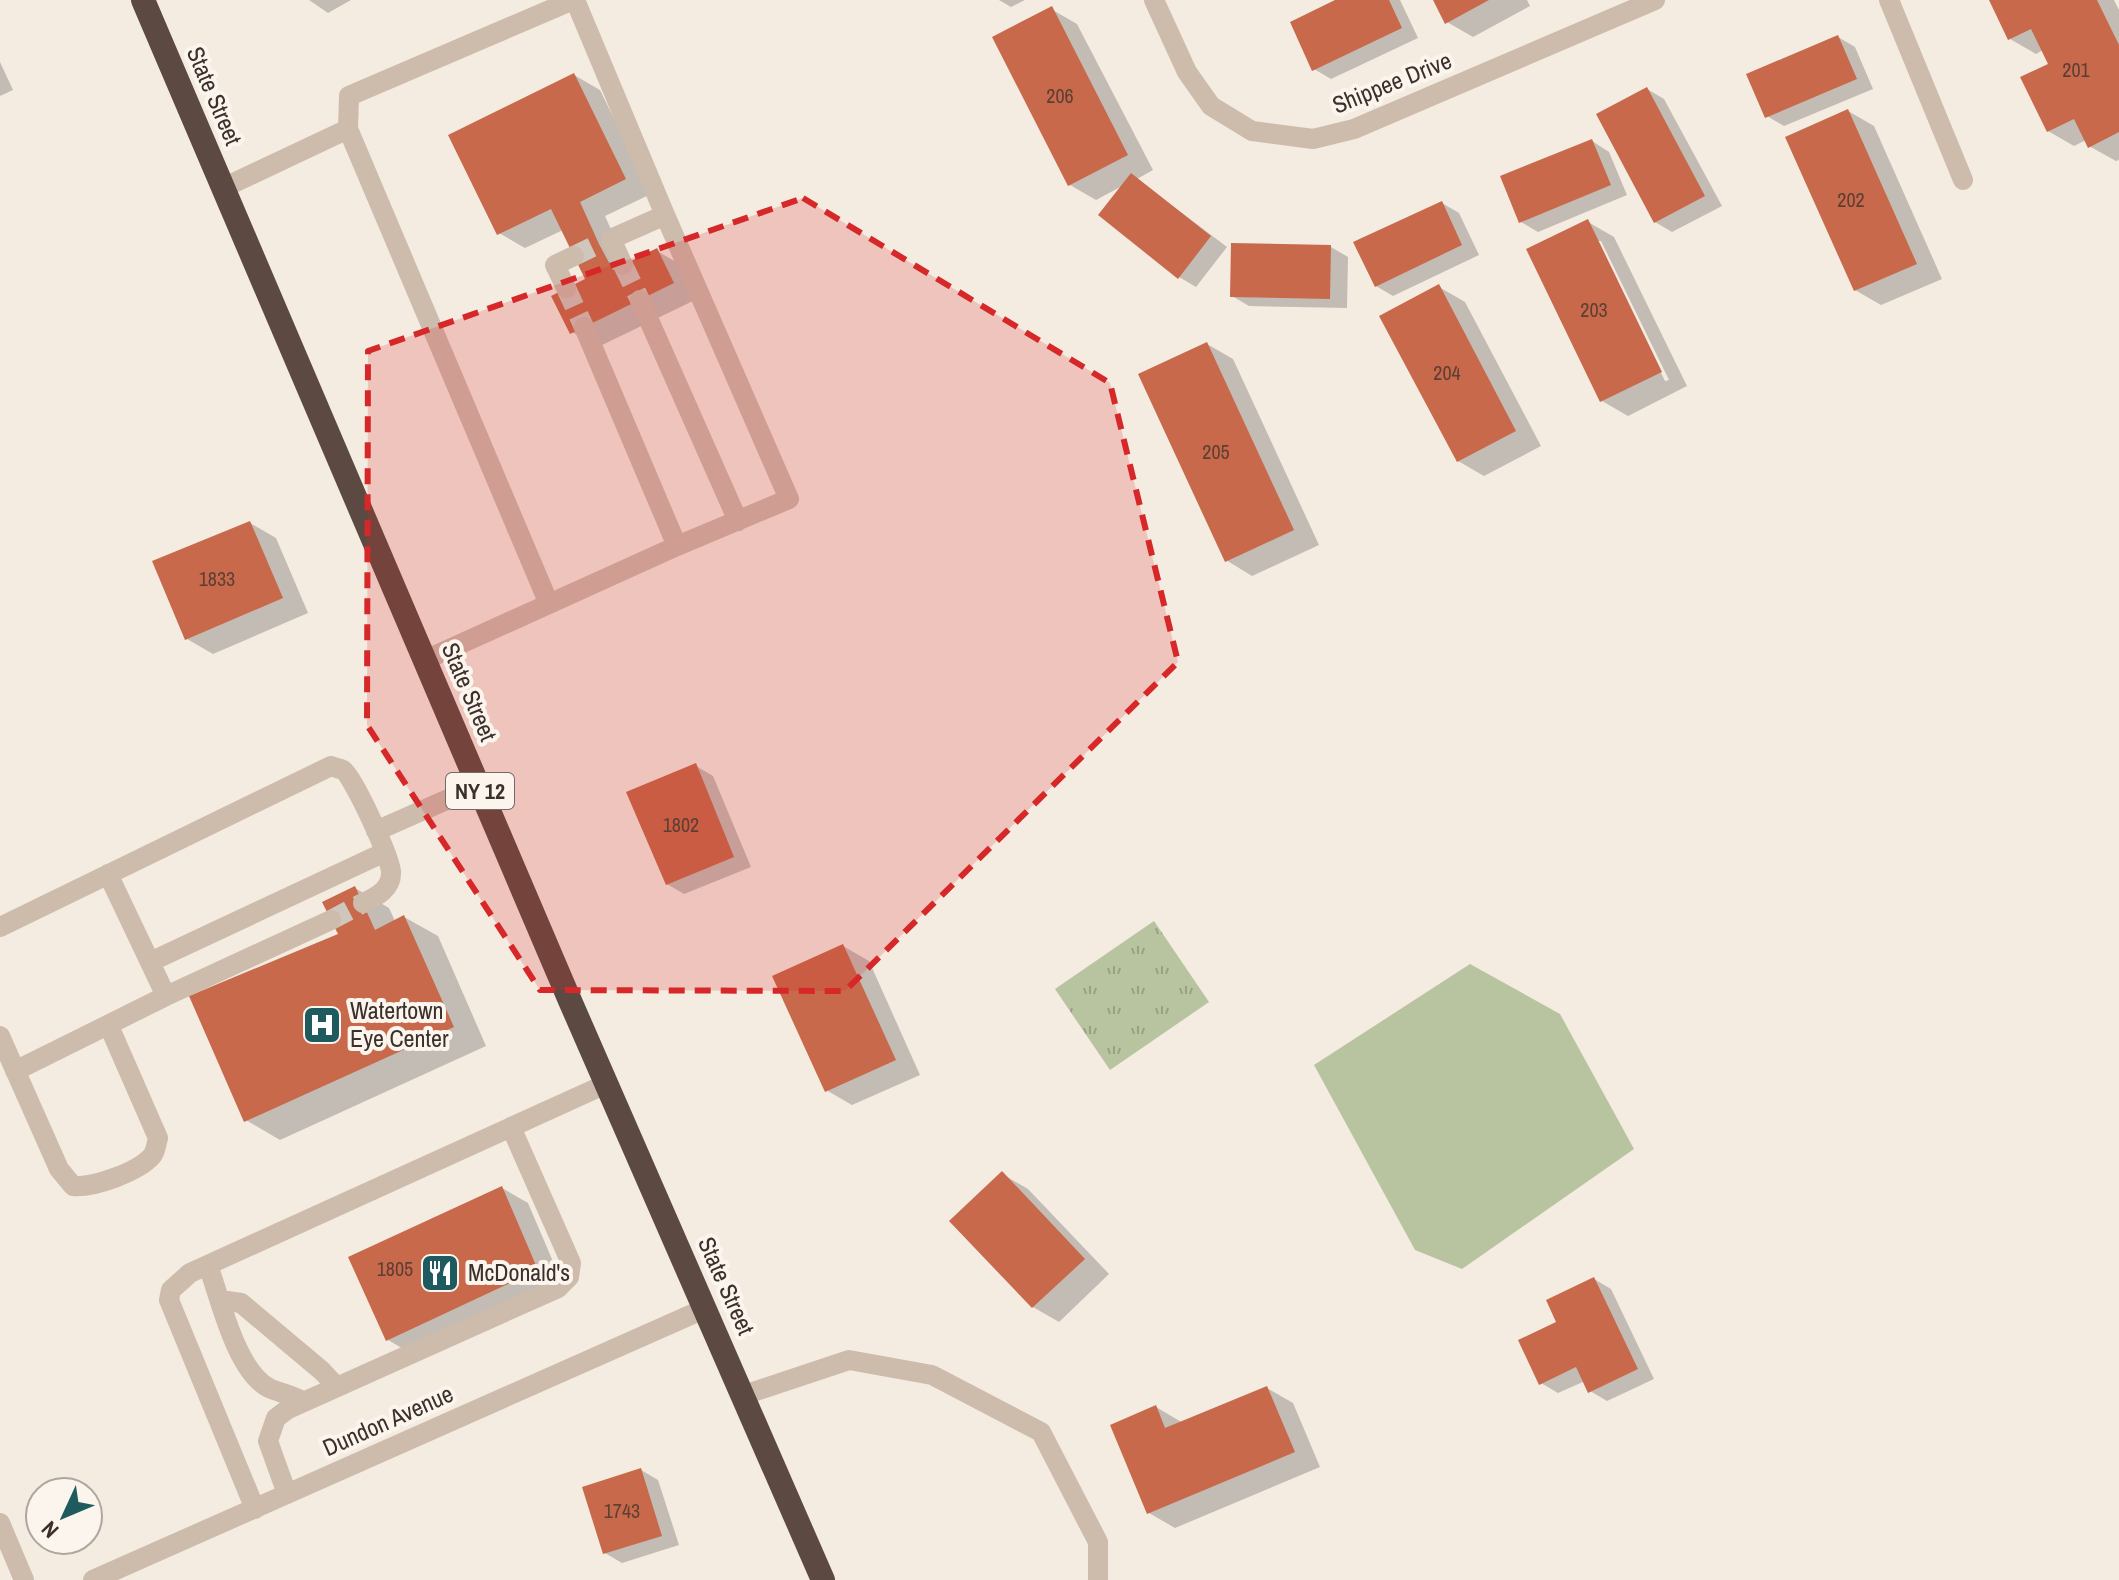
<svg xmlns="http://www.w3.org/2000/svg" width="2119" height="1580" viewBox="0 0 2119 1580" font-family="'Archivo Narrow',sans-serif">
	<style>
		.grass { fill: url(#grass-tufts) }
		.pitch { fill: #b8c4a0 }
		.shadow { fill: #0003; fill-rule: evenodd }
		.building { fill: #c8694b }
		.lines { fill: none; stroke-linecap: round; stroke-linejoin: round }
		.minor-tunnel { stroke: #cfc6bd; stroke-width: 20; stroke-dasharray: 20 10; stroke-linecap: butt }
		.minor { stroke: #cdbbac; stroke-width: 20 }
		.highway { stroke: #5c4a42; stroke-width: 24 }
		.marked { fill: #d62828; fill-opacity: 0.2; stroke: #d62828; stroke-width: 6; stroke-dasharray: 16 10; stroke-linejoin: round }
		.labels { text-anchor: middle; stroke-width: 8; stroke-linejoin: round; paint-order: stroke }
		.number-label { font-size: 20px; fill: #5e3e33 }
		.shield { fill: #fbf5ee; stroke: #756b66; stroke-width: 2 }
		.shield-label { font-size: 22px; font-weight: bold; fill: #3b302b }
		.street-label { font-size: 24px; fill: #3b302b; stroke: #fbf5ee }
		.poi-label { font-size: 24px; fill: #3b302b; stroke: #fbf5ee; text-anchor: start }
	</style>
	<defs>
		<pattern id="grass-tufts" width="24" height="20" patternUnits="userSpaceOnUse" patternTransform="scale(2)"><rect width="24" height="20" fill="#b8c4a0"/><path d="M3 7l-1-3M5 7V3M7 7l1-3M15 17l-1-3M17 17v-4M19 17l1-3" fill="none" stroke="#97a083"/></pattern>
	</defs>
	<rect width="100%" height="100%" fill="#f4ebe1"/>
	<path class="grass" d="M1154,921L1209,1002L1110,1070L1055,989Z"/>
	<path class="pitch" d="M1470,964L1560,1014L1634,1149L1462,1269L1415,1250L1314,1065Z"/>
	<path class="shadow" d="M309,0H351L328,13Z
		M999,0H1025L1011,7Z
		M1340,0H1400L1418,38L1331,79L1314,69Z
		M1435,0H1527L1530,6L1473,37L1447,22Z
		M1991,0H2114L2119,10V160L2116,161L2089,146L2086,140L2074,146L2048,131L2050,64L2043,50L2036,54L2010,39Z
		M1051,9L1077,24L1153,170L1137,179L1227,247L1196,287L1179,277L1124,185L1096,200L1070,185Z
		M1838,37L1855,47L1873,89L1784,126L1767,116Z
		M0,62L13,90L0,96Z
		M574,75L600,90L651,194L605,216L627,265L657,251L683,266L699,298L598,347L572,332L588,280L563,230L525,248L499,233Z
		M1647,89L1664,99L1722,206L1672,232L1655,222Z
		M1848,111L1874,126L1942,279L1881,305L1855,290Z
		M1592,141L1609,152L1627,195L1538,232L1521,222Z
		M1442,203L1459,213L1479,255L1393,296L1376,286Z
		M1588,222L1614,237L1687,386L1628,416L1602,401ZM1597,241H1601L1669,380L1665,381Z
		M1331,247L1348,257L1347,308L1249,306L1232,296Z
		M1439,287L1465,302L1541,446L1484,476L1458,461Z
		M1207,344L1233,359L1319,545L1252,576L1226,560Z
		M250,523L276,538L308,613L213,654L187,639Z
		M696,766L713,776L751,867L684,894L667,884Z
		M355,888L389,908L395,921L404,917L438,936L486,1046L280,1140L246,1120L341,935Z
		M843,946L869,961L920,1075L852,1105L826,1090Z
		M1002,1174L1028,1189L1109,1274L1059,1322L1033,1307Z
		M502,1188L528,1203L563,1285L414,1355L388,1340Z
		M1594,1279L1611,1289L1654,1379L1607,1401L1590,1391L1585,1381L1558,1393L1541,1383L1559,1323Z
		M1267,1388L1293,1403L1320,1467L1175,1528L1149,1513L1156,1407L1183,1423Z
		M641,1470L658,1480L679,1545L622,1563L605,1553Z"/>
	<path class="building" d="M1335,0H1389L1402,28L1312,71L1290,22Z
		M1433,0H1489L1445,24Z
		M1989,0H2097L2119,45V132L2088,148L2074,119L2047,132L2020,77L2048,64L2031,29L2008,40Z
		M1052,6L1128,155L1068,186L992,37Z
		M1838,35L1857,79L1765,118L1746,74Z
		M574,73L626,179L580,202L599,244L613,270L657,248L674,283L570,334L551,296L585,279L551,209L497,235L448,135Z
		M1647,87L1705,196L1654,223L1596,114Z
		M1848,109L1917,264L1854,291L1785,137Z
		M1592,139L1611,185L1519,223L1500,176Z
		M1131,173L1211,236L1178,279L1098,215Z
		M1442,201L1462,245L1375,287L1353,242Z
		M1588,219L1662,372L1600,402L1526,249Z
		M1231,243L1331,245L1330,299L1230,297Z
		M1439,284L1516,431L1457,462L1379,316Z
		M1207,342L1294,530L1225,562L1138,374Z
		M250,521L283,598L185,640L152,561Z
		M696,763L734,857L666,885L626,792Z
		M355,886L375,930L404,915L454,1027L244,1122L189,996L338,934L322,902Z
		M843,944L896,1060L825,1092L772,976Z
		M1002,1171L1085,1259L1032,1308L949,1221Z
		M502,1186L538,1270L386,1341L348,1257Z
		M1594,1277L1638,1369L1588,1393L1576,1367L1539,1385L1518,1340L1556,1322L1546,1300Z
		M1267,1386L1295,1452L1147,1514L1110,1425L1156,1405L1165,1428Z
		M641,1468L662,1536L603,1554L582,1487Z"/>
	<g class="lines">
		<path class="minor-tunnel" d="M574,256L599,244
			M623,265L640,300
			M566,288L584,327
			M331,920L363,903"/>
		<path class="minor" d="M1154,0L1187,72L1211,106L1252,131L1313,139L1354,129L1655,0
			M1889,0L1963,180
			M223,188L348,129
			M623,265L611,239L665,215
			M566,288L555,265L574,256
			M640,300L738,521
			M584,327L677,546
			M549,604L348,129L349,96L573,0
			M425,660L677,546L789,499L665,215L575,0
			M376,831L478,786
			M108,874L166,996
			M0,927L331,766C335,768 339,768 343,770C353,776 391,859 391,872C392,889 376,897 363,903
			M150,962L385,852
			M0,1036L59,1169L73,1186C93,1188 138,1172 152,1156C156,1151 156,1145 158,1138L109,1026
			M15,1071L166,996L331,920
			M208,1265C220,1298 236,1371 269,1388C280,1393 293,1395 304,1402
			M220,1300L241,1303L322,1371L337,1387
			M744,1395L849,1360L932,1375L1041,1432L1098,1542V1580
			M287,1494L268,1441L276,1418L288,1409L558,1288L569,1277L571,1263L511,1127
			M255,1509L169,1300L171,1290L190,1273L606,1084
			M0,1523L24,1580
			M93,1580L704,1309"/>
		<path class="highway" d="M143,0L571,1003L823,1580"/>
	</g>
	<path class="marked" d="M803,198L1110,383L1178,662L845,991L540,990L367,725L368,351Z"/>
	<defs>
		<g id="hospital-square" transform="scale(2)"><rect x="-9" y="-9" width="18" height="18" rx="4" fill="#1f5a5e" stroke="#fbf5ee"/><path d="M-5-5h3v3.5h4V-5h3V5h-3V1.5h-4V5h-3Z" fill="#fff"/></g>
		<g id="restaurant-square" transform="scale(2)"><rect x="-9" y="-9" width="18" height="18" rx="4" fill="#1f5a5e" stroke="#fbf5ee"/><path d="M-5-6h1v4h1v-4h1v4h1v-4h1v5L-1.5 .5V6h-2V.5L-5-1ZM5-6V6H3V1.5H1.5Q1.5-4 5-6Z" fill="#fff"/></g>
	</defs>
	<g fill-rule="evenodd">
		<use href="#hospital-square" x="322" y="1025"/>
		<use href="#restaurant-square" x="440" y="1273"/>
	</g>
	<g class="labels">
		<g class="number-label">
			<text x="2076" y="77">201</text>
			<text x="1060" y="103">206</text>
			<text x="1851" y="207">202</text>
			<text x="1594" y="317">203</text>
			<text x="1447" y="380">204</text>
			<text x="1216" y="459">205</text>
			<text x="217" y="586">1833</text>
			<text x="681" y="832">1802</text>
			<text x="395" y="1276">1805</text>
			<text x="622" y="1518">1743</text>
		</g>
		<rect class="shield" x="446" y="773" width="68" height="36" rx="6"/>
		<g class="shield-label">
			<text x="480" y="799">NY 12</text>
		</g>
		<g class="street-label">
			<text transform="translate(1392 83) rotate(-22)" y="8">Shippee Drive</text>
			<text transform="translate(214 96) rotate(67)" y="8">State Street</text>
			<text transform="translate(469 692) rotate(67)" y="8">State Street</text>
			<text transform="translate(726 1286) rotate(66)" y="8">State Street</text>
			<text transform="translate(388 1421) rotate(-24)" y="8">Dundon Avenue</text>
		</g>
		<g class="poi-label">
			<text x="350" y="1019">Watertown<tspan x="350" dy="28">Eye Center</tspan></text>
			<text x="468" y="1281">McDonald's</text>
		</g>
	</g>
	<g transform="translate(64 1516) rotate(226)"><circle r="38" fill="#fbf5ee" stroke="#aea6a0" stroke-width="2"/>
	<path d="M0-6L14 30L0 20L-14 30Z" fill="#1f5a5e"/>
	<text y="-12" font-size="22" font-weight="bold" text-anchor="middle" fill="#3b302b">N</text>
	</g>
</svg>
